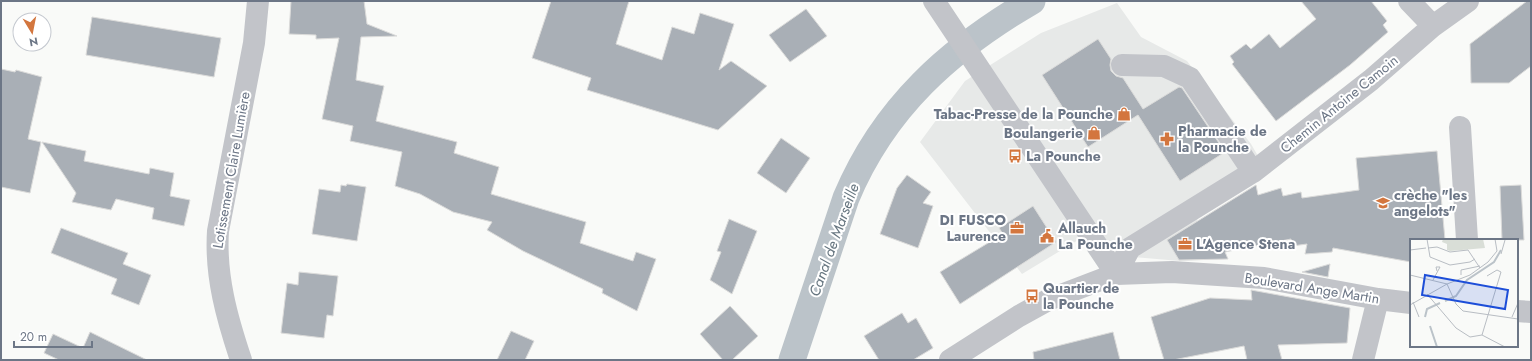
<svg xmlns="http://www.w3.org/2000/svg" width="1532" height="361" viewBox="0 0 1532 361" font-family="Jost,sans-serif">
	<style>
		.built { fill: #e7e9e8 }
		.lines { fill: none; stroke-linecap: round; stroke-linejoin: round }
		.canal { stroke: #bbc3c9; stroke-width: 27 }
		.building { fill: #a9afb6; stroke: #dbdbda }
		.minor { stroke: #c2c4c9; stroke-width: 22 }
		.labels { text-anchor: middle; stroke-width: 4; stroke-linejoin: round; paint-order: stroke }
		.street-label { font-size: 14px; fill: #6c7686; stroke: #fff }
		.poi-label { font-size: 14px; font-weight: bold; fill: #6c7686; stroke: #fff; text-anchor: start }
		.water-label { font-size: 15px; font-style: italic; fill: #677680; stroke: #fff }
		.inset-river { fill: none; stroke: #bbc3c9; stroke-width: 2 }
		.inset-road { fill: none; stroke: #b8bdc3; stroke-width: 1 }
		.view { fill: #1d4ed8; fill-opacity: 0.15; stroke: #1d4ed8; stroke-width: 2 }
		.inset-edge { fill: none; stroke: #6c7686; stroke-width: 2 }
	</style>
	<rect width="100%" height="100%" fill="#f9faf8"/>
	<path class="built" d="M1117,3L1141,37L1187,61L1251,144L1258,156L1195,200L1202,260L1180,261L1110,255L1093,231L1022,274L920,142L965,81L1041,33Z"/>
	<g class="lines">
		<path class="canal" d="M792,360L846,198C884,107 950,49 1032,1"/>
	</g>
	<path class="building" d="M291,1H364L367,24L397,36L361,37L356,80L384,86L376,121L457,142L454,153L499,167L491,194L586,222L580,243L633,261L636,252L656,259L637,311L602,293L603,289L523,251L487,230L492,222L453,212L420,194L395,186L402,152L350,141L353,126L322,119L339,38L316,39V35L289,34Z
		M551,1H629L616,44L662,60L672,27L694,34L700,13L734,24L719,70L731,61L767,86L718,130L587,90L591,78L532,58Z
		M1301,1H1371L1387,21L1383,25L1388,32L1350,65L1276,121L1232,64L1234,62L1230,56L1246,44L1251,49L1269,34L1280,48L1316,19Z
		M1527,1H1531V66L1509,83H1471L1470,44Z
		M806,9L827,36L790,62L769,35Z
		M92,17L221,38L214,77L86,55Z
		M1098,39L1111,59L1110,65L1111,71L1116,76L1123,78L1143,109L1179,87L1182,88L1225,152L1180,181L1138,115L1088,147L1042,75Z
		M1,69L15,72L16,70L42,77L28,139L41,142L30,193L1,187Z
		M781,138L810,158L786,193L757,173Z
		M42,142L86,151L84,161L149,174L150,168L174,173L170,196L190,200L184,226L152,219L154,208L116,199L111,210L72,202L76,193Z
		M1437,151L1445,240H1411V262L1333,248L1332,252L1305,254L1307,244L1292,246L1291,239L1225,252L1228,259L1179,260L1167,240L1256,185L1258,195L1281,188L1283,196L1301,192L1302,198L1359,190L1356,158Z
		M907,175L931,192L923,203L933,206L918,248L880,234L897,188Z
		M347,184L366,187L357,241L312,234L319,189L340,192L341,185L346,186Z
		M1521,185L1524,240H1502L1500,186Z
		M1033,206L1056,242L960,304L940,272L1003,234L999,228Z
		M729,219L757,231L732,294L710,280L721,252L717,251Z
		M61,228L128,253L123,264L151,275L139,305L111,294L117,279L51,253Z
		M1330,264L1328,277L1302,272Z
		M299,272L338,276L333,316L327,315L324,338L281,333L287,283L298,285Z
		M1251,290L1350,308L1347,343L1278,345L1282,360H1247L1244,346L1173,360H1164L1151,317L1210,298L1252,300Z
		M730,306L758,336L732,360H723L700,334Z
		M902,313L908,323L916,318L933,348L913,360H879L864,336Z
		M511,331L534,341L525,360H497Z
		M90,332L147,360H59L44,353L53,334L83,348Z
		M1113,332L1120,360H1034L1033,352Z"/>
	<g class="lines">
		<path class="minor" d="M934,1L1116,274
			M1409,1L1433,26
			M1122,65L1164,66L1190,78L1253,172
			M1460,127L1467,240
			M1116,274L1130,248L1253,172L1371,80L1433,26L1468,1
			M1517,311L1531,312
			M241,360C227,318 215,276 218,231L254,43L258,1
			M950,360L1019,316L1048,300L1116,274L1172,272L1264,278L1378,299L1411,303
			M1363,360L1378,299"/>
	</g>
	<defs>
		<g id="shop-bare" transform="scale(1.08)"><path d="M-5-2.5h2.3a2.7 3.5 0 0 1 5.4 0H5L5.5 6h-11ZM-1.5-2.5h3a1.5 2.3 0 0 0-3 0Z" fill="#d3763e" stroke="#fff" stroke-width="2.5" paint-order="stroke"/></g>
		<g id="pharmacy-bare" transform="scale(1.08)"><path d="M-2-6h4v4h4v4h-4v4h-4v-4h-4v-4h4Z" fill="#d3763e" stroke="#fff" stroke-width="2.5" paint-order="stroke"/></g>
		<g id="bus-bare" transform="scale(1.08)"><path d="M-5-6H5V4H4V6H2V4H-2V6H-4V4H-5ZM-3.5-4V0h7V-4ZM-3.5 1.2v1.5H-2V1.2ZM2 1.2v1.5H3.5V1.2Z" fill="#d3763e" stroke="#fff" stroke-width="2.5" paint-order="stroke"/></g>
		<g id="school-bare" transform="scale(1.08)"><path d="M0-5L7-2L0 1L-7-2ZM-4 1L0 2.5L4 1V4Q0 6-4 4Z" fill="#d3763e" stroke="#fff" stroke-width="2.5" paint-order="stroke"/></g>
		<g id="office-bare" transform="scale(1.08)"><path d="M-6-3h4V-5.5h4V-3h4V5H-6ZM-1-4.5V-3h2v-1.5ZM-6 0V1H6V0Z" fill="#d3763e" stroke="#fff" stroke-width="2.5" paint-order="stroke"/></g>
		<g id="civic-bare" transform="scale(1.08)"><path d="M-.6-6.5H3V-4.5H.6V-3L4-1V1h2V6H-6V1h2V-1L-.6-3ZM-1.2 2.5V6h2.4V2.5Z" fill="#d3763e" stroke="#fff" stroke-width="2.5" paint-order="stroke"/></g>
	</defs>
	<g fill-rule="evenodd">
		<use href="#shop-bare" x="1124" y="114"/>
		<use href="#shop-bare" x="1094" y="133"/>
		<use href="#pharmacy-bare" x="1167" y="139"/>
		<use href="#bus-bare" x="1015" y="156"/>
		<use href="#school-bare" x="1383" y="203"/>
		<use href="#office-bare" x="1017" y="228"/>
		<use href="#civic-bare" x="1047" y="236"/>
		<use href="#office-bare" x="1185" y="244"/>
		<use href="#bus-bare" x="1032" y="296"/>
	</g>
	<g class="labels">
		<g class="street-label">
			<text transform="translate(1339 104) rotate(-39)" y="5">Chemin Antoine Camoin</text>
			<text transform="translate(231 170) rotate(-80)" y="5">Lotissement Claire Lumière</text>
			<text transform="translate(1312 288) rotate(9)" y="5">Boulevard Ange Martin</text>
		</g>
		<g class="poi-label">
			<text x="1113" y="119" text-anchor="end">Tabac-Presse de la Pounche</text>
			<text x="1178" y="136">Pharmacie de<tspan x="1178" dy="16">la Pounche</tspan></text>
			<text x="1083" y="138" text-anchor="end">Boulangerie</text>
			<text x="1026" y="161">La Pounche</text>
			<text x="1394" y="200">crèche "les<tspan x="1394" dy="16">angelots"</tspan></text>
			<text x="1006" y="225" text-anchor="end">DI FUSCO<tspan x="1006" dy="16">Laurence</tspan></text>
			<text x="1058" y="233">Allauch<tspan x="1058" dy="16">La Pounche</tspan></text>
			<text x="1196" y="249">L'Agence Stena</text>
			<text x="1043" y="293">Quartier de<tspan x="1043" dy="16">la Pounche</tspan></text>
		</g>
		<g class="water-label">
			<text transform="translate(834 240) rotate(-70)" y="5">Canal de Marseille</text>
		</g>
	</g>
	<g transform="translate(1410 239)">
		<rect width="108" height="108" fill="#f9faf8"/>
		<path d="M33,0H73L75,9L40,12L37,11V5L32,3Z" fill="#d9ded7"/>
		<path class="inset-river" d="M35,62L46,57L57,41L84,23L91,11M15,78L17,70L30,64M20,87L27,108"/>
		<path class="inset-road" d="M17,0L20,18L40,26L60,23L65,20M18,9L27,8L40,13L58,11L70,29M0,11L16,9M91,15L95,1M0,36L37,45M51,36V31L70,27M23,41L30,28H26L27,32M37,45L46,65L53,72L108,80M17,55L46,89L60,98L72,96L91,33L87,31L77,37M3,63L9,78M0,66L37,45L60,36L78,23L87,12L85,0M102,78L108,64M72,96L95,108"/>
		<path class="view" d="M15,36L98,51L95,70L12,56Z"/>
		<rect width="108" height="108" class="inset-edge"/>
	</g>
	<rect width="1532" height="361" fill="none" stroke="#6c7686" stroke-width="4"/>
	<g transform="translate(32 32) rotate(170)"><circle r="19" fill="#ffffff" stroke="#c4c8cf"/>
	<path d="M0-3L7 15L0 10L-7 15Z" fill="#d3763e"/>
	<text y="-6" font-size="11" font-weight="bold" text-anchor="middle" fill="#6c7686">N</text>
	</g>
	<path d="M14 341v6h78v-6" fill="none" stroke="#6c7686" stroke-width="2"/>
	<text x="20" y="341" font-size="12" fill="#6c7686" stroke="#ffffff" stroke-width="3" paint-order="stroke">20 m</text>
</svg>
